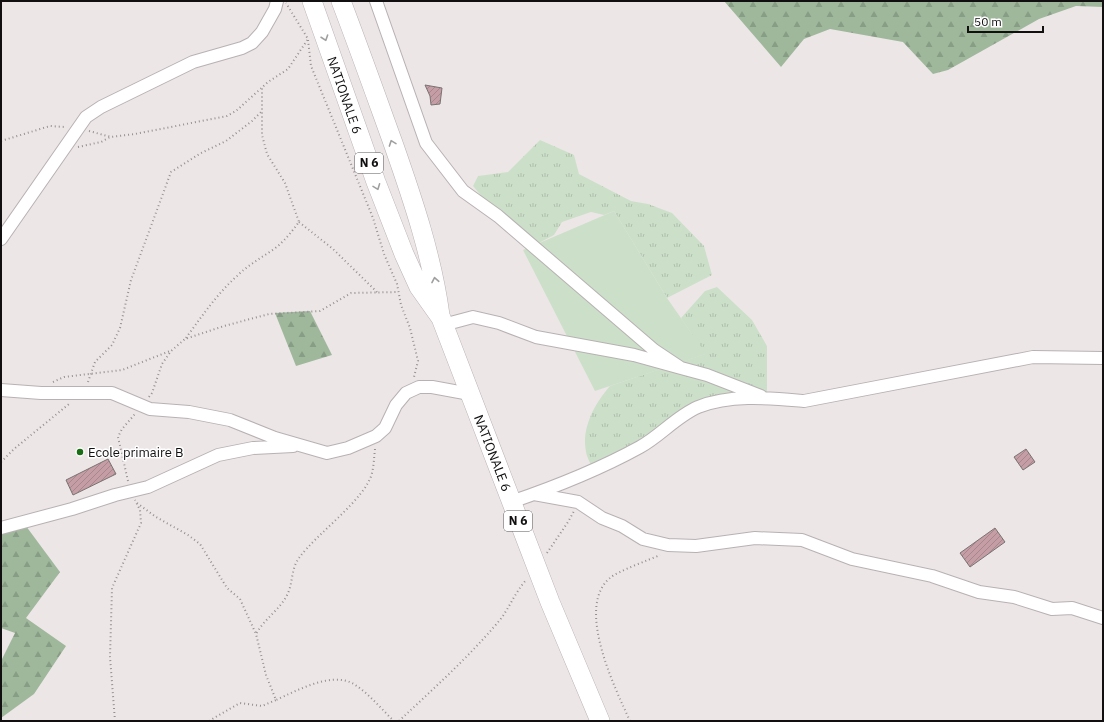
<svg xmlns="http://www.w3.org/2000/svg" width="1104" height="722" viewBox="0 0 1104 722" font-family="'IBM Plex Sans',sans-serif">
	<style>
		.grass { fill: url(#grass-tufts) }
		.forest { fill: url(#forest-firs) }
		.pitch { fill: #cce0c9 }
		.building { fill: url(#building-hatch); stroke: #797273 }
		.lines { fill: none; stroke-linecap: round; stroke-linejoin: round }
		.minor-casing { stroke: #b8b1b3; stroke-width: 14 }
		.primary-casing { stroke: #b8b1b3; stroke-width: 20 }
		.path { stroke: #959091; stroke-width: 2; stroke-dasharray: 1 3; stroke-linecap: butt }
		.minor { stroke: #fff; stroke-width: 12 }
		.primary { stroke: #fff; stroke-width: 19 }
		.oneway { stroke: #a09f9f }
		.poi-dot { fill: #196d15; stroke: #fff; stroke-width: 1.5 }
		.labels { text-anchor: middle; stroke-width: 3; stroke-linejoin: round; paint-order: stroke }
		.shield { fill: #fff; stroke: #585757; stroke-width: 1 }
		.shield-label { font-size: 12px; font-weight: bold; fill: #110f0f }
		.street-label { font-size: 13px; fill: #110f0f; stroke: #fff }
		.poi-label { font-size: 13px; fill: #110f0f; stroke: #fff; text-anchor: start }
	</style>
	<defs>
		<pattern id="grass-tufts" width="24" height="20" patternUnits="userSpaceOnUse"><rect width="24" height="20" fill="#cce0c9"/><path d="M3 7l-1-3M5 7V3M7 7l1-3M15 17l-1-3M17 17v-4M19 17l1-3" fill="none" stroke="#aebfab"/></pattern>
		<pattern id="forest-firs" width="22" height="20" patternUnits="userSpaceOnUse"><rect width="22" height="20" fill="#9fb89c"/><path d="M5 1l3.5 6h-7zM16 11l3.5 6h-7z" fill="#889d85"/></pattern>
		<pattern id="building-hatch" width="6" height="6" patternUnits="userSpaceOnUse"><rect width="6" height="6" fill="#c49da5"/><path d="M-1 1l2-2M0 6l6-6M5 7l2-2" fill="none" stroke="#a7868d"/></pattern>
	</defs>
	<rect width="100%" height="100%" fill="#ede6e7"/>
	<path class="grass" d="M540,140L574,155L579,174L631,201L648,204L672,213L704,246L712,275L667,298L614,211L604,215L591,212L562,222L554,235L537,244L498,216L473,186L478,176L508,172Z
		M717,287L752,320L767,346V394L697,407L593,469C591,464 587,458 586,452C581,428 595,403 610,386L705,354L681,318L705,291Z"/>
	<path class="forest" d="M724,1H1103V7L1076,6L1039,19L948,70L933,74L903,42L830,29L804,39L781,67Z
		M310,311L332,355L296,366L275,313Z
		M23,522L60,572L26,618L66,646L34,694L1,718V661L15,633L1,628V528Z"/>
	<path class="pitch" d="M614,211L667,298L706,354L595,391L523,250Z"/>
	<path class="building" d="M425,85L442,88L440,104L431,105L430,96Z
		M1026,449L1035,462L1023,470L1014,457Z
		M108,459L116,474L73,495L66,480Z
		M995,528L1005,542L970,567L960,553Z"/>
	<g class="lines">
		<g class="minor-casing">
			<path id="minor" d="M376,1L426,143L463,191L498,216L654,350L681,368
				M1,239L86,117L101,107L193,62L242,48L252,43L262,32L275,9L277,1
				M443,325L473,317L499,323L536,337L634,355L681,368L707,375L761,396
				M1,390L41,393H112L150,409L189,412L230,420L275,438L327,453L348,448L376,436L385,428L396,405L406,393L419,387H432L470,394
				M534,494L578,502L602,518L622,526L643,539L668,545L696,546L755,538L802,540L852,559L932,576L979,592L1014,597L1052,609L1072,608L1103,618
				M511,502C555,487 600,469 640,447C660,436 677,416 698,407C731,394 769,398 804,401L1033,357L1103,358
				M1,528L72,509L115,495L148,487L218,455L253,448L293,446"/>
		</g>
		<g class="primary-casing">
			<path id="primary" d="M312,1L376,182L404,254L419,287L441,318L550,602L600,721
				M341,1C359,48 376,96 393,143C413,200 432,256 440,315"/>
		</g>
		<path class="path" d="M308,40L311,66L373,218L384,254L397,284L401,305L410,328L418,361L414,377
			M89,131L111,137L135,134L227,116L236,111L268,82L288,69L308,39L286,3
			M1,141L50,126L65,127
			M78,147L101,142L110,137
			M299,222L333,249L378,293
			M186,338C202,316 217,294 237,276C248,265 261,258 274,249C285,241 292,231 299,222L285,183L267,154L262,135V112
			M53,382L64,377L122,370L170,351
			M88,382L95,362L112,345L120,328L131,280L171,172L201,153L226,141L252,121L262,111V87
			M149,397L152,393L162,364L171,351L185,339L224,326L269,314L320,311L351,293L398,292
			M375,449C374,457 374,465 372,473C366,499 316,534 299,558C291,569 293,582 288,593C281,609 264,619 256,634L266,675L276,700C296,691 330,672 352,683C368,692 381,709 394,721
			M1,462L14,449L69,404
			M128,481L118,437L122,429L135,414
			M137,503L156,517L188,535L200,544L227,588L240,599L256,634
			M547,553L568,522L574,511
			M115,721L110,657L112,588L141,523L140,510L135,500
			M209,721L240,703L262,706L276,700
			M399,721C433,689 468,658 499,621C509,609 514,594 526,580
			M630,721C615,688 575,607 610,578C618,571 649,560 660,555"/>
		<use href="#minor" class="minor"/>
		<use href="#primary" class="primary"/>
	</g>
	<defs><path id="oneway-chevron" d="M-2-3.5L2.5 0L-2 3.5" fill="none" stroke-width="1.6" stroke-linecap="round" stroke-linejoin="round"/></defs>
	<g class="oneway">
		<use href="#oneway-chevron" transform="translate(325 38) rotate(71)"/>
		<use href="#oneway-chevron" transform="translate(392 143) rotate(-110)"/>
		<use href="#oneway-chevron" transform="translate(377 187) rotate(69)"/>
		<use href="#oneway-chevron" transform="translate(435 280) rotate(-101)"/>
	</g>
	<circle class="poi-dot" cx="80" cy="452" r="4"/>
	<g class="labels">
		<g class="shield">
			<rect x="355" y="153" width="28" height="20" rx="3"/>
			<rect x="504" y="511" width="28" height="20" rx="3"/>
		</g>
		<g class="shield-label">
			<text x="369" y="167">N 6</text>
			<text x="518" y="525">N 6</text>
		</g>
		<g class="street-label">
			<text transform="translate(345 95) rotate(71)" y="5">NATIONALE 6</text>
			<text transform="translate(493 453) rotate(69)" y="5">NATIONALE 6</text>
		</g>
		<g class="poi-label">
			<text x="88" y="457">Ecole primaire B</text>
		</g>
	</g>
	<rect width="1104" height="722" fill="none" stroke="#110f0f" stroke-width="4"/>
	<path d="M968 26v6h75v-6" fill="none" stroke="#110f0f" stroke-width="2"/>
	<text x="974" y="26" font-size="12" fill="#110f0f" stroke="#ffffff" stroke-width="3" paint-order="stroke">50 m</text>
</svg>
